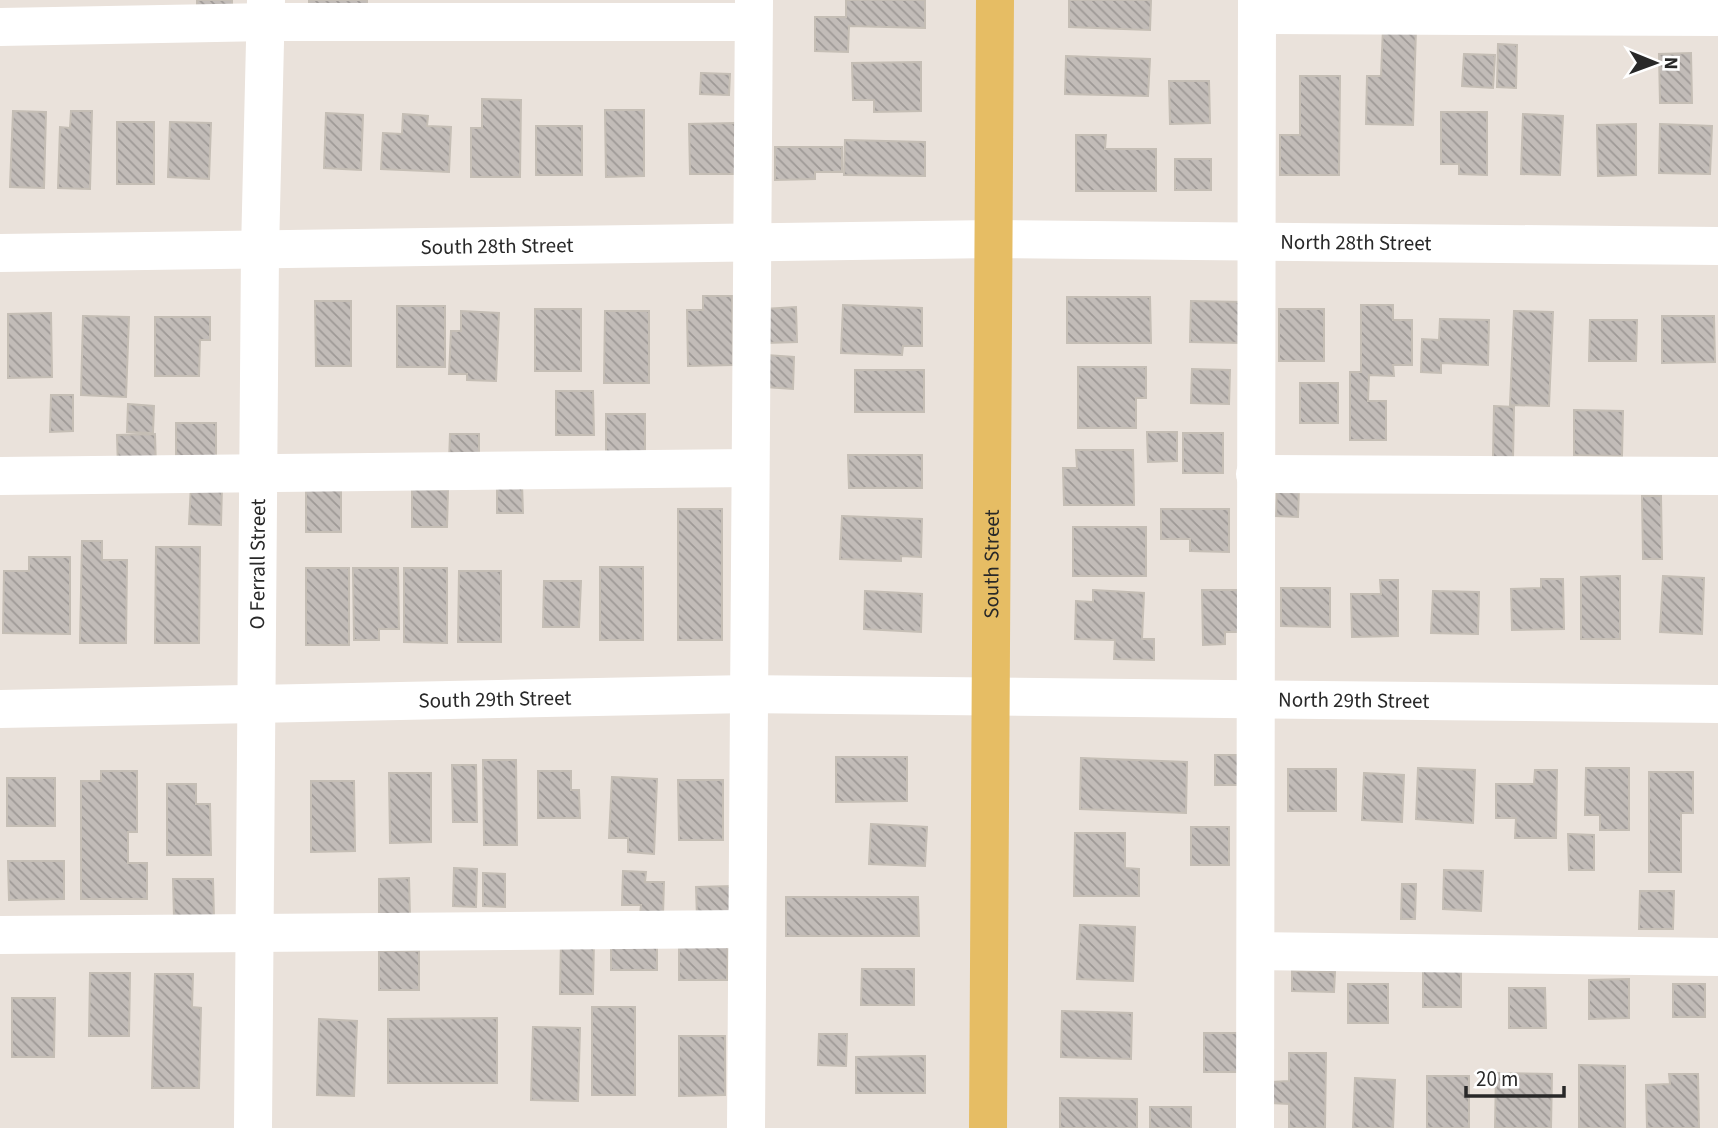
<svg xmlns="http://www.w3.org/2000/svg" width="1718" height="1128" viewBox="0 0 1718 1128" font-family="'Source Sans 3',sans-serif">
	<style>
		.building { fill: url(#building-back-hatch); stroke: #c5beb5; stroke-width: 2 }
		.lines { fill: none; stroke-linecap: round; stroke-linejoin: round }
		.minor { stroke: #fff; stroke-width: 38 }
		.major { stroke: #e6bd64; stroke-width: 38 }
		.labels { text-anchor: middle; stroke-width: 7; stroke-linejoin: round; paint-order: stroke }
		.street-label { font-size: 21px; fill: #282828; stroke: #fff }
	</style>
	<defs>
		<pattern id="building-back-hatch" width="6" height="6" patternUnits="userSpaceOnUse" patternTransform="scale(1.75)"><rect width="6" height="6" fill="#c2bcb8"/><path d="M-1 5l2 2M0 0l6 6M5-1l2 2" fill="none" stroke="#9e9996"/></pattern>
	</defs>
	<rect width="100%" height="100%" fill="#eae2db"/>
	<path class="building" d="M197,0H232V13H197Z
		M309,0H367V11L309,12Z
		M846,0H925V28L849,26L848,52L815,51V17H846Z
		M1069,0H1151L1150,30L1069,27Z
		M1383,28L1416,29L1413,125L1366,124L1367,76H1381Z
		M1498,44L1517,45L1516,88L1497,87Z
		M1691,53L1692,103H1660L1659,54Z
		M1464,54L1495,55L1493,88L1462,86Z
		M1066,56L1150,59L1148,96L1065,94Z
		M921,62V111L874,112V100H853L852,63Z
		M701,73L730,74L729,95L700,94Z
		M1300,76H1340L1339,175H1280V135H1300Z
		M1169,81H1209L1210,123L1170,124Z
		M482,99L521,100L520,177H471V128H482Z
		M605,110H644V176L606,177Z
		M13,111L46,112L44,188L10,187Z
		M71,111H92L90,189L58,188L60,127L70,128Z
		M1441,112H1487V175L1459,174V164H1441Z
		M326,113L363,115L361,170L324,168Z
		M403,114L428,116L427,126L451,127L449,172L381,169L383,133L402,134Z
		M1523,114L1563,116L1560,175L1521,174Z
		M117,122H154V184H117Z
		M170,122L211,123L209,179L168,177Z
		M735,123L736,174H690L689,124Z
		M1636,124V175L1598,176L1597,125Z
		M1660,124L1712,126L1710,174L1659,173Z
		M536,126H582V175H536Z
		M1076,135H1106L1105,149H1156V191H1076Z
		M845,140L925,142V176L844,175Z
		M775,147H842V172H815V179L775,180Z
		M1175,159H1211V190H1175Z
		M703,296H732L733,365L688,366L687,310H703Z
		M1067,297H1150L1151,343H1067Z
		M315,301H351V366H316Z
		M1191,301L1244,302L1243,343L1190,342Z
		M843,305L922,308V346H903L902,355L841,353Z
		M1361,305H1393V320H1412V365H1393L1394,376L1369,375L1368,401H1386V440H1350V372H1361Z
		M397,306H445V367H397Z
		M796,307L797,342L766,343L764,309Z
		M535,309H581V371H535Z
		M1279,309H1324V361H1279Z
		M461,311L499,313L496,381L467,380V374H449L451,331H461Z
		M605,311H649V383H604Z
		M1514,311L1553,312L1549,406L1510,405Z
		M51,313L52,377L8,378V314Z
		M83,316L129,317L126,397L81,395Z
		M1662,316H1714L1715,362L1662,363Z
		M155,317H210V340H200L199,376H155Z
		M1440,319L1489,320L1488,365L1441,363V373L1421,372L1422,339L1439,340Z
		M1590,320H1637L1636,361H1589Z
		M766,355L794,357L793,389L765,387Z
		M1078,367H1146V398H1136V428H1078Z
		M1192,369L1230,370L1229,404L1191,403Z
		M855,370H924V412H855Z
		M1300,383H1338V423H1300Z
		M556,391H593L594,435H556Z
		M51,395H73V431L50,432Z
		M128,404L154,406L153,433L127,432Z
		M1494,406L1514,407L1513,459L1493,458Z
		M1574,410L1623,411L1622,456L1574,455Z
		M606,414H645V454H606Z
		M176,423H216V461H176Z
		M1147,432H1177V461L1148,462Z
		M1183,433H1223V473H1183Z
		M155,434L156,468H118L117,435Z
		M450,434H479V462H449Z
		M1076,450H1133L1134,505H1064L1063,468H1077Z
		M848,455H922V488H849Z
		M497,484H522L523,513H497Z
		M191,485L222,486L221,525L189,524Z
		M1277,486L1299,488L1298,517L1276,516Z
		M306,488H341V532H306Z
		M412,489L448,490L447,527H412Z
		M1642,496H1661L1662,559H1643Z
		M678,509H722V640H678Z
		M1161,509H1229V552L1190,551V539H1161Z
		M842,516L922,519L921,557L901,556V561L840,559Z
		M1073,527H1146V576H1073Z
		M82,541H102V560H127L126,643H80Z
		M156,547H200L199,643H155Z
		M29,557H70V634L3,633L4,571H29Z
		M600,567H643V640H600Z
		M306,568H349V645H306Z
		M353,568H398L399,629H379V640H354Z
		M404,568H447V643L404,642Z
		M459,571H501V642H458Z
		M1620,576V639H1581V577Z
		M1663,576L1704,578L1702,634L1660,632Z
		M1541,579H1563L1564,629L1512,630L1511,589L1541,588Z
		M1380,580H1398V636L1352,637L1351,594H1381Z
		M544,581H581L579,627H543Z
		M1281,588H1330V627L1281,626Z
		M1093,590L1144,593L1142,639H1154V660L1114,659L1115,640L1075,639L1076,601L1093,602Z
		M1202,590H1242L1243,632H1225V644L1203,645Z
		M865,591L922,594L921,632L864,629Z
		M1433,591L1479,592L1478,634L1431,633Z
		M1215,755H1249V785H1215Z
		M836,757H907V801L836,802Z
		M1081,758L1187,762L1186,813L1080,809Z
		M483,760H516L517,845H484Z
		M452,765H476L477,822H453Z
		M1418,768L1475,770L1473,823L1416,819Z
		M1586,768H1629V830H1600V815H1585Z
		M1288,769H1336V811H1288Z
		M1535,770H1557L1556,838H1515L1516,818H1496V784H1534Z
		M101,771H137V832H128V863H147V899H81V781H101Z
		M538,771H571V790H579L580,818H538Z
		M1649,772H1693V813H1681V872H1649Z
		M389,773H431V842L390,843Z
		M1364,773L1404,775L1402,822L1362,820Z
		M612,777L657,779L654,854L628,852V838H609Z
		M7,778H55V826H7Z
		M678,780H723V840H679Z
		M311,781H354L355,851L311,852Z
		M167,784H196V804H210L211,855H167Z
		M871,824L927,827L925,866L869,864Z
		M1191,827H1229V865H1191Z
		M1075,833H1125V868L1139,869V896H1074Z
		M1568,834L1594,835V870H1569Z
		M8,861H64V899L9,900Z
		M454,868L477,869L476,907L453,906Z
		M1444,870L1483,871L1481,911L1443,909Z
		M623,871L646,872L645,882H664L663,915H640L641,905H622Z
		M483,873L505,874V907L483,906Z
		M409,878L410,917H379V879Z
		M173,879H213L214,918H174Z
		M1402,884H1416L1415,919H1401Z
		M733,886L734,917L697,918L696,887Z
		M1640,891H1674L1673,929H1639Z
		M786,897H918L919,936H786Z
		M1080,925L1135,927L1133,981L1077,979Z
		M657,935V970H611V936Z
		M561,938H594L593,994H560Z
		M679,940H728L727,980H679Z
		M379,951H419V990H379Z
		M1423,965H1461V1007H1423Z
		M862,969H914V1005H861Z
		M1292,971L1335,972L1334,992L1292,991Z
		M90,973H130L129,1036H89Z
		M155,974H193L192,1007L201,1008L199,1088H152Z
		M1629,979V1018L1589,1019V980Z
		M1348,984H1388V1023H1348Z
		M1673,984H1705V1017H1673Z
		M1509,988H1545L1546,1028H1509Z
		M12,998H55L54,1057H12Z
		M592,1007H635V1095H592Z
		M1062,1011L1132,1013L1131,1059L1061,1057Z
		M497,1018V1083H388V1019Z
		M319,1019L357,1021L354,1096L317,1095Z
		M533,1027L580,1028L578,1101L531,1100Z
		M1204,1033H1241V1072H1204Z
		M819,1034H847L846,1066L818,1065Z
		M679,1036H725V1095L679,1096Z
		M1289,1053H1326L1325,1128H1289V1104L1271,1103L1272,1082L1289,1081Z
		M925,1056V1093H856V1057Z
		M1579,1065L1625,1066V1128H1579Z
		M1496,1073L1552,1074L1551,1128H1495Z
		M1669,1074H1698L1699,1128H1647L1646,1085L1670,1084Z
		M1427,1076H1469V1128H1427Z
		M1355,1078L1395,1080L1393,1128H1353Z
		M1060,1098L1137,1099V1128H1060Z
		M1150,1107H1191V1128H1150Z"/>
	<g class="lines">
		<g class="minor">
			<path d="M1257,15L1718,17"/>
			<path d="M0,27L266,22H753"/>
			<path id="s1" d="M0,253L994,239L1718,246"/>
			<path d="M1255,474L1718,476"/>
			<path d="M0,476L750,468"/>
			<path id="s2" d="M0,709L749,694L1718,704"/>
			<path d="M0,935L746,929"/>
			<path d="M1257,951L1718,957"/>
			<path id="s3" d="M253,1128L260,251L266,0"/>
			<path d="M746,1128L754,0"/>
			<path d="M1255,1128L1257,0"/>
		</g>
		<path class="major" id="s4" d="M988,1128L995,0"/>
	</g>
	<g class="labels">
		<g class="street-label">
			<text dy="7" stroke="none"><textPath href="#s1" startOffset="1356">North 28th Street</textPath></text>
			<text dy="7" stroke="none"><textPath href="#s1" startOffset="497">South 28th Street</textPath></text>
			<text dy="7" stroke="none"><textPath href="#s3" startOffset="564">O Ferrall Street</textPath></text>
			<text dy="7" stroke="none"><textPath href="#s4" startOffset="564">South Street</textPath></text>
			<text dy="7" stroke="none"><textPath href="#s2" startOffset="495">South 29th Street</textPath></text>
			<text dy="7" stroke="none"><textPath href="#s2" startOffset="1354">North 29th Street</textPath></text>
		</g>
	</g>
	<g transform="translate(1655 63) rotate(91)" stroke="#ffffff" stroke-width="5" paint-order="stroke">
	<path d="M0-5L12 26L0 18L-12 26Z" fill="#282828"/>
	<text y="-10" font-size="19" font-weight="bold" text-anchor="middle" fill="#282828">N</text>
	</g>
	<path d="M1466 1086v10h98v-10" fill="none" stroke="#282828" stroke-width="3.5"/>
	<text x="1476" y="1086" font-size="21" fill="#282828" stroke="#ffffff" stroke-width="5" paint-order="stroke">20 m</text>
</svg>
